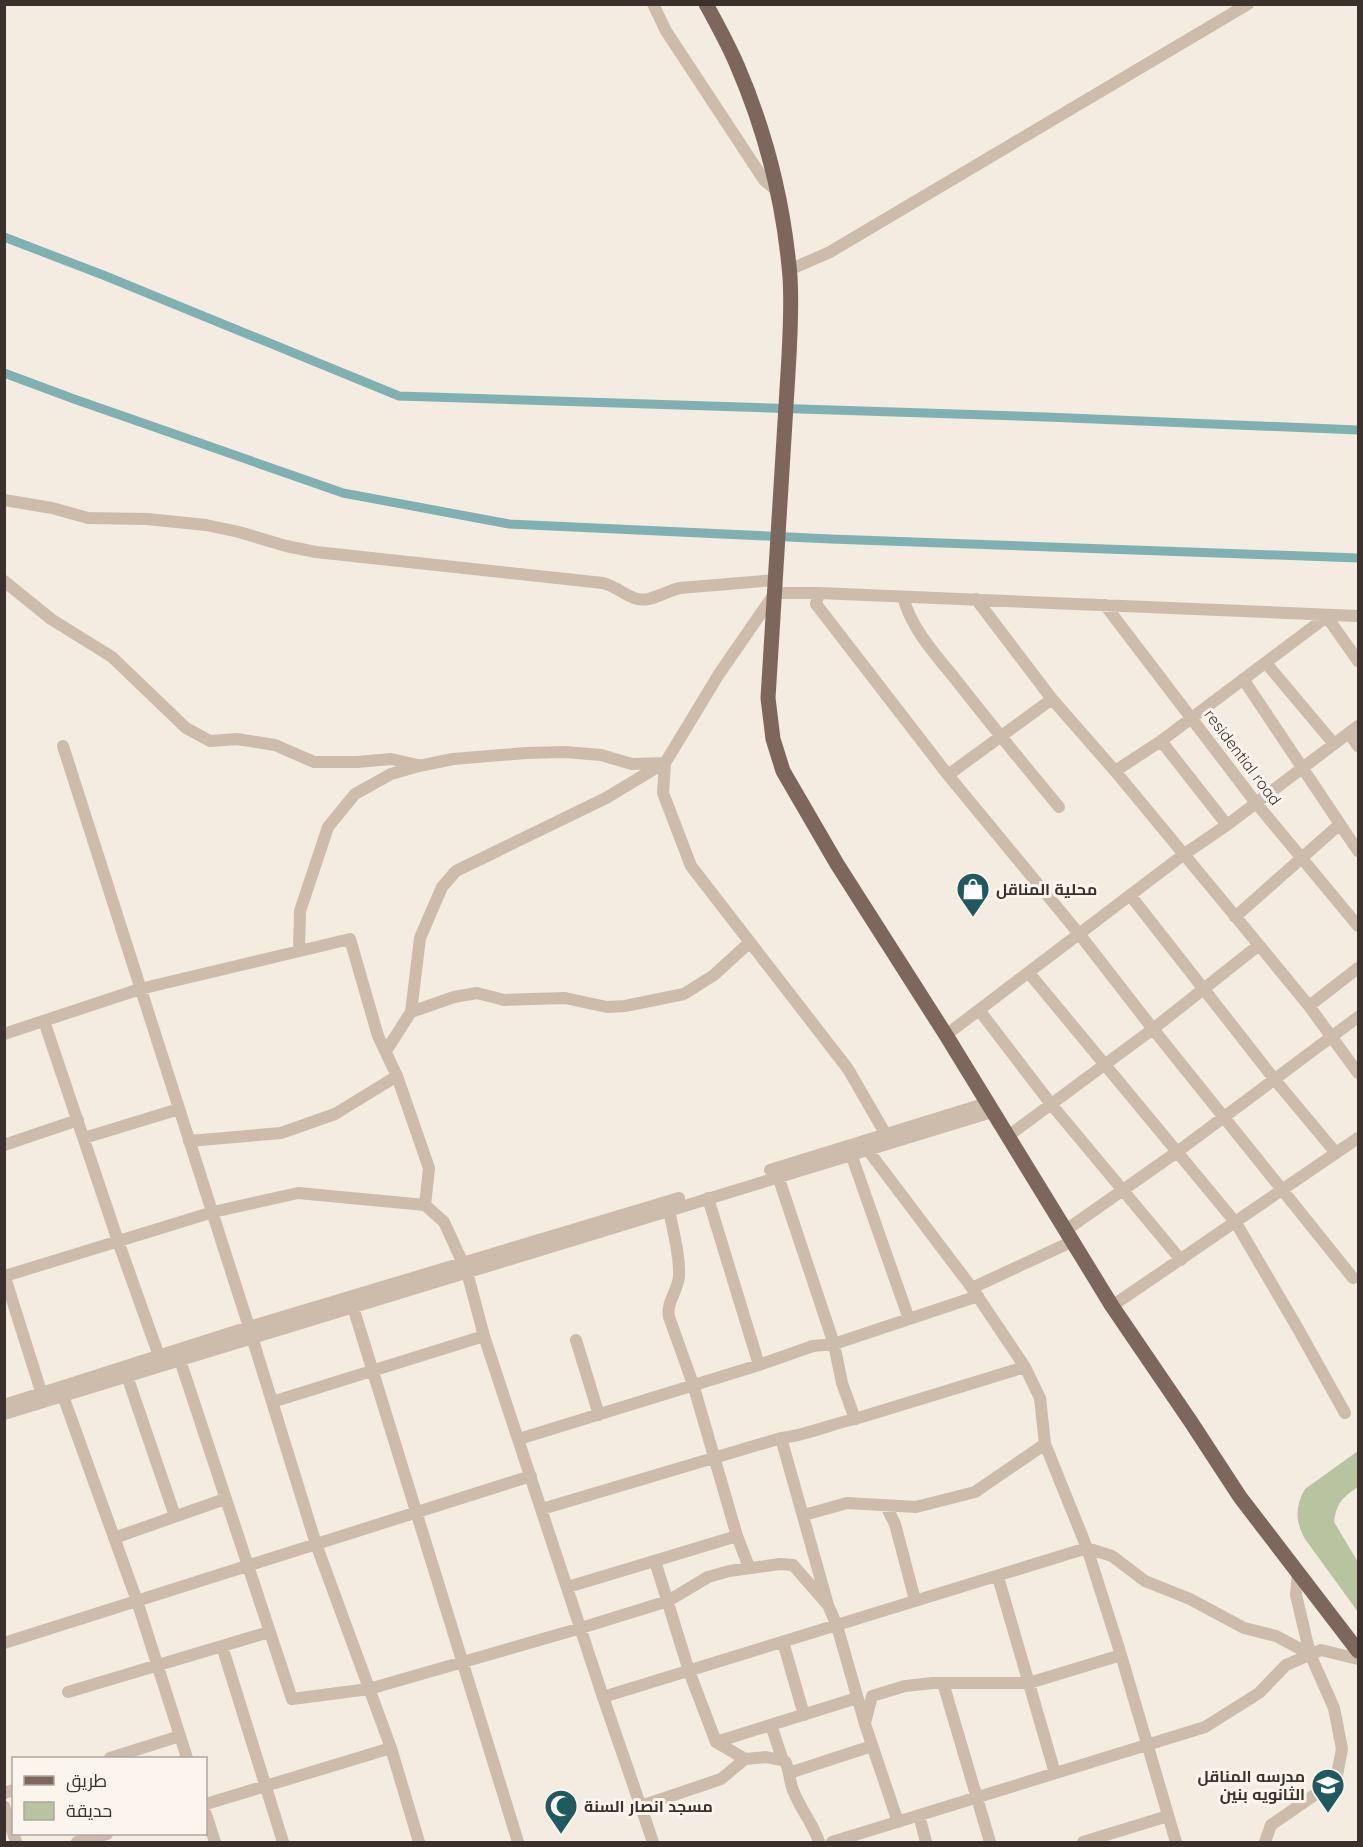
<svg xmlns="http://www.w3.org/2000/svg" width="1363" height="1847" viewBox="0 0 1363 1847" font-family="Quicksand,Cairo,sans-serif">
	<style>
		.green { fill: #b8c4a0 }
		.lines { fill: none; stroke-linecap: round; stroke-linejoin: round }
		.canal { stroke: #7fb0b2; stroke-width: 9 }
		.minor { stroke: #cdbbac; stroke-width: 12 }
		.major { stroke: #7d675c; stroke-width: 15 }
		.labels { text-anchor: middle; stroke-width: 6; stroke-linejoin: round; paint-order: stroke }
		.street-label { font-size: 16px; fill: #3b302b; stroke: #fbf5ee }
		.poi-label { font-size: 16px; font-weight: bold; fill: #3b302b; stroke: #fbf5ee; text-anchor: start }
	</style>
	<rect width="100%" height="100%" fill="#f4ebe1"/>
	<path class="green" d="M1358,1451V1487C1342,1498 1337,1502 1334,1522L1358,1562V1612L1305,1539C1295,1521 1295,1506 1305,1489Z"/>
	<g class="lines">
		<path class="canal" d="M4,237L103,275L399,396L1046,417L1358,430
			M4,373L74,399L343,493L509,524L831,539L1358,558"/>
		<path class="minor" d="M653,4L666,31L764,180L777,191
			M789,270L830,252L1248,4
			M4,500L52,508L88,518L147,519L206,525L239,532L286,546L316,552L603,583C615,586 623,594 634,598C649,604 665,591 680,588L775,580
			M4,581L51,619L112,657L186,728L210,741L237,739L275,745L314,762H357L391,759L418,765
			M819,593L816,604L948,775L1080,935L1153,1029L1353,1278
			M903,597C912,631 938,657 960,685C992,726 1025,766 1059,807
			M976,599L1052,699L1115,771L1259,945L1309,1006L1358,1073
			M1105,605L1256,803L1358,926
			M1327,617L1358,661
			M1266,663L1334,744
			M1243,679L1358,851
			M1349,733L1358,746
			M63,746L249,1327
			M1115,771L1161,741
			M948,775L1052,699
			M1227,825L1161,741L1329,615
			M1130,895L1275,1080L1336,1153
			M1235,917L1340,824
			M299,951L300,911L328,827L355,794L391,774L419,766L453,759L526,753L565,752L601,755L632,764L665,763
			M1029,973L1236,1223L1297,1327L1345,1413
			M1309,1006L1358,968
			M979,1010L1051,1104L1181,1260
			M411,1012L454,997L477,993L504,1000L565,998L607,1007L625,1006L684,994L714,975L750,942
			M44,1021L118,1241L159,1356
			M4,1034L140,989L350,939L378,1036L397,1076L429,1168L425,1205L444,1222L467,1272L484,1336L603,1697L653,1842
			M946,1035L1183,855L1227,825L1358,726
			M386,1051L411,1012L420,938L442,887L456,871L606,798L664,763
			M885,1133L848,1069L691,866L663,793L665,763L719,674L775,593H819L1358,616
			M1008,1136L1153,1029L1259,945
			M84,1138L179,1109
			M189,1141L281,1133L335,1114L397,1076
			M4,1145L78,1120
			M867,1149L972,1288L1025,1367L1040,1398L1045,1444L1087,1548L1121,1655L1176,1842
			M851,1154L909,1319
			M770,1170L987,1103
			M778,1176L834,1344L842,1383L855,1419
			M708,1198L759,1365
			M669,1210C673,1231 680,1255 679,1276C678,1291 666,1302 669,1317L693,1384L737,1536L749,1567
			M1066,1230L1177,1152L1358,1017
			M4,1274L44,1401
			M5,1276L213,1212L298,1193L425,1205
			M972,1288L1073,1241
			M1112,1306L1358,1138
			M353,1307L518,1842
			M252,1337L316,1544L391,1748L419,1842
			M576,1340L599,1415
			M180,1360L292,1699L369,1689L581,1628L668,1601L708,1577L729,1571L780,1564L793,1565L828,1605
			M127,1376L175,1516
			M63,1396L137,1601L187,1758
			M272,1402L484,1336
			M4,1405L249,1327L679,1198
			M4,1414L992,1112
			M781,1438L828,1605L837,1626L865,1724L898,1822
			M519,1439L759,1365L813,1346L834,1344L978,1296
			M886,1506L895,1524L915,1600
			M542,1509L781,1438C804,1436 831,1424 855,1419L1025,1367
			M804,1515L847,1503L916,1507L975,1492L1045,1444
			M114,1538L225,1499
			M655,1561L689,1671L716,1742L745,1759L766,1757L785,1761C790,1770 789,1781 793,1790C800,1809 813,1823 819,1842
			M998,1577L1055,1773
			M568,1587L737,1536
			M783,1642L804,1715
			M4,1643L531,1476
			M222,1646L283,1842
			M943,1683L990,1842
			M68,1692L269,1632
			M603,1697L1087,1548L1112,1556L1145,1581L1190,1599L1244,1628L1276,1636L1310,1654
			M865,1723L872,1696L905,1686L933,1683H1029L1121,1655
			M771,1725L783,1761
			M716,1742L857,1698
			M110,1758L180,1736
			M789,1773L872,1746
			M4,1793L14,1790
			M206,1804L391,1748
			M4,1806L16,1842
			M641,1806L721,1779L745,1759
			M206,1814L215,1842
			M919,1815L926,1842
			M77,1842L107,1834
			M832,1842L1205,1727L1259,1693L1286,1665L1321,1650L1358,1659
			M1083,1842L1168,1816
			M1265,1842L1271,1825L1336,1780L1342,1749L1334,1708L1310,1654L1296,1595L1298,1573"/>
		<path class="major" d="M706,4C717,24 728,44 737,65C766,132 784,205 790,277C792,309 790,341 788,373L768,698L773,739L783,771L837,864L946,1035L1112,1306L1191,1422L1240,1497L1358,1651"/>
	</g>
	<defs>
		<g id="shop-pin" transform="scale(1.725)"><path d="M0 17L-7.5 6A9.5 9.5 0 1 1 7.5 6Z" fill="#1f5a5e" stroke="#fbf5ee"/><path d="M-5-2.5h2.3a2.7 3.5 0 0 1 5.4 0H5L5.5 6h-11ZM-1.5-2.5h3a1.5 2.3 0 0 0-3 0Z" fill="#fff"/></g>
		<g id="school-pin" transform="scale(1.725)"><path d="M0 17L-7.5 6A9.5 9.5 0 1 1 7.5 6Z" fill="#1f5a5e" stroke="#fbf5ee"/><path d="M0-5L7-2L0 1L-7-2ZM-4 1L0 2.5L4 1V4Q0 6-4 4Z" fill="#fff"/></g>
		<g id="mosque-pin" transform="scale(1.725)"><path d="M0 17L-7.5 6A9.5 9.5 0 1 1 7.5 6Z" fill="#1f5a5e" stroke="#fbf5ee"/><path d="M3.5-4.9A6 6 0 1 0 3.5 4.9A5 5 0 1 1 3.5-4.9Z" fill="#fff"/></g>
	</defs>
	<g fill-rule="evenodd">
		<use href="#shop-pin" x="973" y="889"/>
		<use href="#school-pin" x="1328" y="1785"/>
		<use href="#mosque-pin" x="561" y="1806"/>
	</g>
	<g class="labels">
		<g class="street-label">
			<text transform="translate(1243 757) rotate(53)" y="6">residential road</text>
		</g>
		<g class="poi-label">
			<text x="996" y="895">محلية المناقل</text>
			<text x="1305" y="1782" text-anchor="end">مدرسه المناقل<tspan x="1305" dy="18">الثانويه بنين</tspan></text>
			<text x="584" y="1812">مسجد انصار السنة</text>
		</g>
	</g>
	<rect width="1363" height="1847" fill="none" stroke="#3b302b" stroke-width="12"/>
	<rect x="12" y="1757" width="195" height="78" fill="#fbf5ee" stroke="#aea6a0" stroke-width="1.5"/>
	<rect x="24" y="1776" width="30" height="9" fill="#7d675c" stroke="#aea6a0" stroke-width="1.5"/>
	<text x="66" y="1787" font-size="18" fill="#3b302b">طريق</text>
	<rect x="24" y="1802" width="30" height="18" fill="#b8c4a0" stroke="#aea6a0" stroke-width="1.5"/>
	<text x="66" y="1817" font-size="18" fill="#3b302b">حديقة</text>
</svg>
